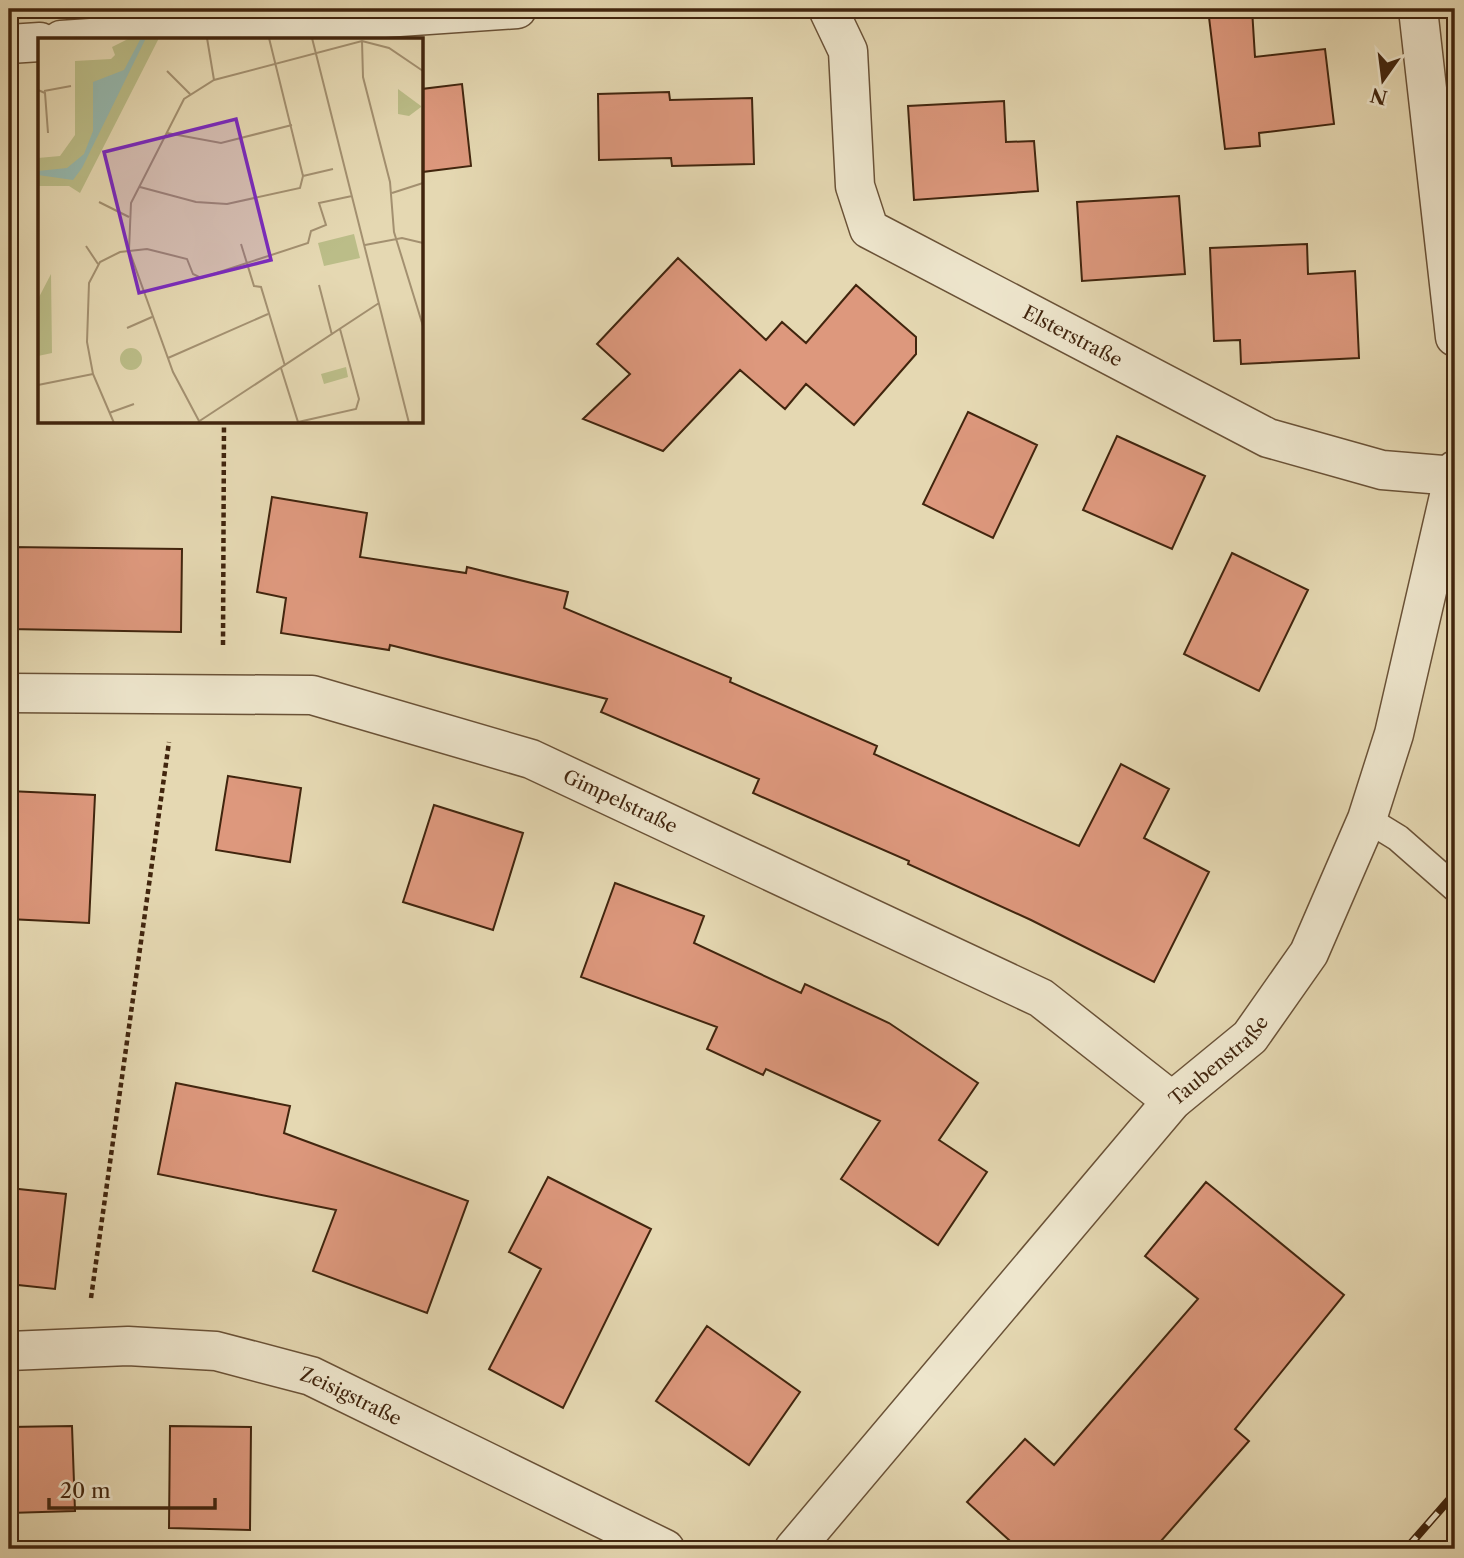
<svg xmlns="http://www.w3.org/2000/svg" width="1464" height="1558" viewBox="0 0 1464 1558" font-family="'Libre Caslon Text',serif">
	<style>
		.building { fill: #dd987d; stroke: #41250e; stroke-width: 2 }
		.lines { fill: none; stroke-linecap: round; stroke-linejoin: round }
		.service-casing { stroke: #6a5237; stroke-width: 29 }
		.minor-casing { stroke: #6a5237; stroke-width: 41 }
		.path { stroke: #41250e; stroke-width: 4.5; stroke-dasharray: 5 3.5; stroke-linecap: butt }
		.service { stroke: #eee6cd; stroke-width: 26 }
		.minor { stroke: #eee6cd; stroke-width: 38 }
		.rail-casing { stroke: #41250e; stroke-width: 8 }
		.rail { stroke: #eee6cd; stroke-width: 5; stroke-dasharray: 16; stroke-linecap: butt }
		.labels { text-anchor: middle; stroke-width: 5; stroke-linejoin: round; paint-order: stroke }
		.street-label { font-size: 19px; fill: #41250e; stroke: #eee6cd }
		.inset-road { fill: none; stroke: #a39070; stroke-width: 2 }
		.view { fill: #7b2cbf; fill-opacity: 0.15; stroke: #7b2cbf; stroke-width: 3.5 }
		.inset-edge { fill: none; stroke: #41250e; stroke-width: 3.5 }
	</style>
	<rect width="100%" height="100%" fill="#e5d8b2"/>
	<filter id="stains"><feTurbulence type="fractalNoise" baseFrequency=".00286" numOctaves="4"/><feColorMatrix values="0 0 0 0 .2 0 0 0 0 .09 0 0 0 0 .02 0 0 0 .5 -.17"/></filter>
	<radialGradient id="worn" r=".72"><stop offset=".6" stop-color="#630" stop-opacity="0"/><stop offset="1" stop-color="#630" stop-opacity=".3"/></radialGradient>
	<path class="building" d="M1208,9H1252L1255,57L1325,49L1334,124L1259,133L1260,146L1225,149Z
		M462,84L471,166L422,172V89Z
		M669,92L670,100L752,98L754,164L672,166L671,158L599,160L598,94Z
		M1004,101L1006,142L1034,141L1038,191L914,200L908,106Z
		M1179,196L1185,274L1082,281L1077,202Z
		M1307,244L1308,274L1355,271L1359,358L1241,364L1240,340L1214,341L1210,248Z
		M678,258L766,340L782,322L806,343L856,285L916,337V354L854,425L806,384L785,409L740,370L663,451L583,419L630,374L597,344Z
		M968,412L1037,445L993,538L923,504Z
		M1117,436L1205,476L1172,549L1083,510Z
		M272,497L367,513L360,557L466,573L467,567L568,592L564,608L731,678L730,682L877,746L874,754L1079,846L1121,764L1169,789L1144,838L1209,872L1154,982L1031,920L908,864L909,861L753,793L759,779L601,712L607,699L390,645L389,650L281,633L286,598L257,592Z
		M9,547L182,549L181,632L9,629Z
		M1232,553L1308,590L1259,691L1184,654Z
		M228,776L301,788L290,862L216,850Z
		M9,791L95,795L89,923L9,919Z
		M434,805L523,833L493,930L403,902Z
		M615,883L704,916L694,943L801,993L805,984L889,1023L978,1083L939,1140L987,1172L938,1245L841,1179L880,1121L766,1069L763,1075L707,1049L717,1027L581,977Z
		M176,1083L290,1106L284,1133L468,1201L427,1313L313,1271L336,1210L158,1174Z
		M548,1177L651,1229L563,1408L489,1369L541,1269L509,1252Z
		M1206,1182L1344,1295L1235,1429L1249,1441L1154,1549H1019L967,1502L1025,1439L1054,1465L1198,1299L1145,1256Z
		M9,1188L66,1194L55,1289L9,1284Z
		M707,1326L800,1392L749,1465L656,1401Z
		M72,1426L75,1511L9,1513V1427Z
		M170,1426L251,1427L250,1530L169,1528Z"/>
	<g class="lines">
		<g class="service-casing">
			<path id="service" d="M1367,819L1398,838L1455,888"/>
		</g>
		<g class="minor-casing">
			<g id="minor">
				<path id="s1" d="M828,9L848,51L855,186L869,229L1268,438L1382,470L1455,476"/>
				<path d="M1418,9L1455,337"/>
				<path d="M61,40L517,9"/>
				<path d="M9,44L40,42"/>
				<path id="s2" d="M9,693L312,695L531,759L1041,998L1172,1101"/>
				<path id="s3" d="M9,1351L128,1346L216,1351L311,1376L665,1549"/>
				<path id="s4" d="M794,1549L1172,1101L1250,1037L1309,953L1367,819L1394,734L1455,470"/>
			</g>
		</g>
		<path class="path" d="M223,645L224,422
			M91,1298L169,742"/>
		<use href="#service" class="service"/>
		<use href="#minor" class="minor"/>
		<g class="rail-casing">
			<path id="rail" d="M1406,1549L1455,1493"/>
		</g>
		<use href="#rail" class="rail"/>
	</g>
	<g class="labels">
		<g class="street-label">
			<text dy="7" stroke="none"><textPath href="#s1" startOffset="457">Elsterstraße</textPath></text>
			<text dy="7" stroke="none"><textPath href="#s2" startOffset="630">Gimpelstraße</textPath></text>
			<text dy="7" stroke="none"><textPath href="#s4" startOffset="648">Taubenstraße</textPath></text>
			<text dy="7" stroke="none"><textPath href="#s3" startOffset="350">Zeisigstraße</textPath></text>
		</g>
	</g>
	<g transform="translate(38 38)">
		<rect width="385" height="385" fill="#e5d8b2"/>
		<path d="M92,0H121L42,155L31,148H0V120L22,118L37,97V23L73,21L77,17L74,9ZM360,51L383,68V69L371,78L360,76ZM316,196L322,220L286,228L280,205ZM13,236L14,315L0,318V261ZM82 321a11 11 0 1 1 22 0a11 11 0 1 1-22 0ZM308,329L310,339L286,346L283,336Z" fill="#bbbd88"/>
		<path d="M103,0H108L44,130L35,142L0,137V133L29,130L46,116L55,93V44L86,32Z" fill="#96b9af"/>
		<path class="inset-road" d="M169,0L176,42M274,0L371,385M324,3L325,39L352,144L356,194L385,288M129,33L152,56M0,52L7,55L10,95M6,53L33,48M129,95L183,105L254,87M265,138L295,131M102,149L158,164L189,166L262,150L265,138L231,0M354,155L385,145M61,164L91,179M203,206L216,248L223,249L247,328M327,207L364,200L385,205M48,208L60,226M281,247L294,297M89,290L114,279M130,320L230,276M243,330L260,384L318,371L321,361L302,291M0,347L55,336M71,375L96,366M161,383L135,334L91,212L93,165L146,61L176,42L324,3L351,10L385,33M160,384L341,265M76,385L55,336L49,304L51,245L62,224L82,214L109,211L149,221L155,236L163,240L270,205L273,193L288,187L281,165L314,158"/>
		<path class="view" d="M198,81L233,222L101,255L66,114Z"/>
		<rect width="385" height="385" class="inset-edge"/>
	</g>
	<rect width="1464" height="1558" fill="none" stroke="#e5d8b2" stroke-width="35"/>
	<rect x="10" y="10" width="1443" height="1537" fill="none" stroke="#41250e" stroke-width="3.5"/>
	<rect x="18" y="18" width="1429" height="1523" fill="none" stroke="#41250e" stroke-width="2"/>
	<g transform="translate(1383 80) rotate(194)" stroke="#eee6cd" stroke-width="5" paint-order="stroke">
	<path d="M0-5L12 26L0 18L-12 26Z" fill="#41250e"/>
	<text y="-10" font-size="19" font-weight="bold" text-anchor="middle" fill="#41250e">N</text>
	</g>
	<path d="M49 1498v10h166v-10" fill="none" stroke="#41250e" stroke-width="3.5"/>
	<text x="60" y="1498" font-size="21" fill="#41250e" stroke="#eee6cd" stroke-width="5" paint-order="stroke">20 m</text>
	<rect width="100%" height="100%" filter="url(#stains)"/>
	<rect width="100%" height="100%" fill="url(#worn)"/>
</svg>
